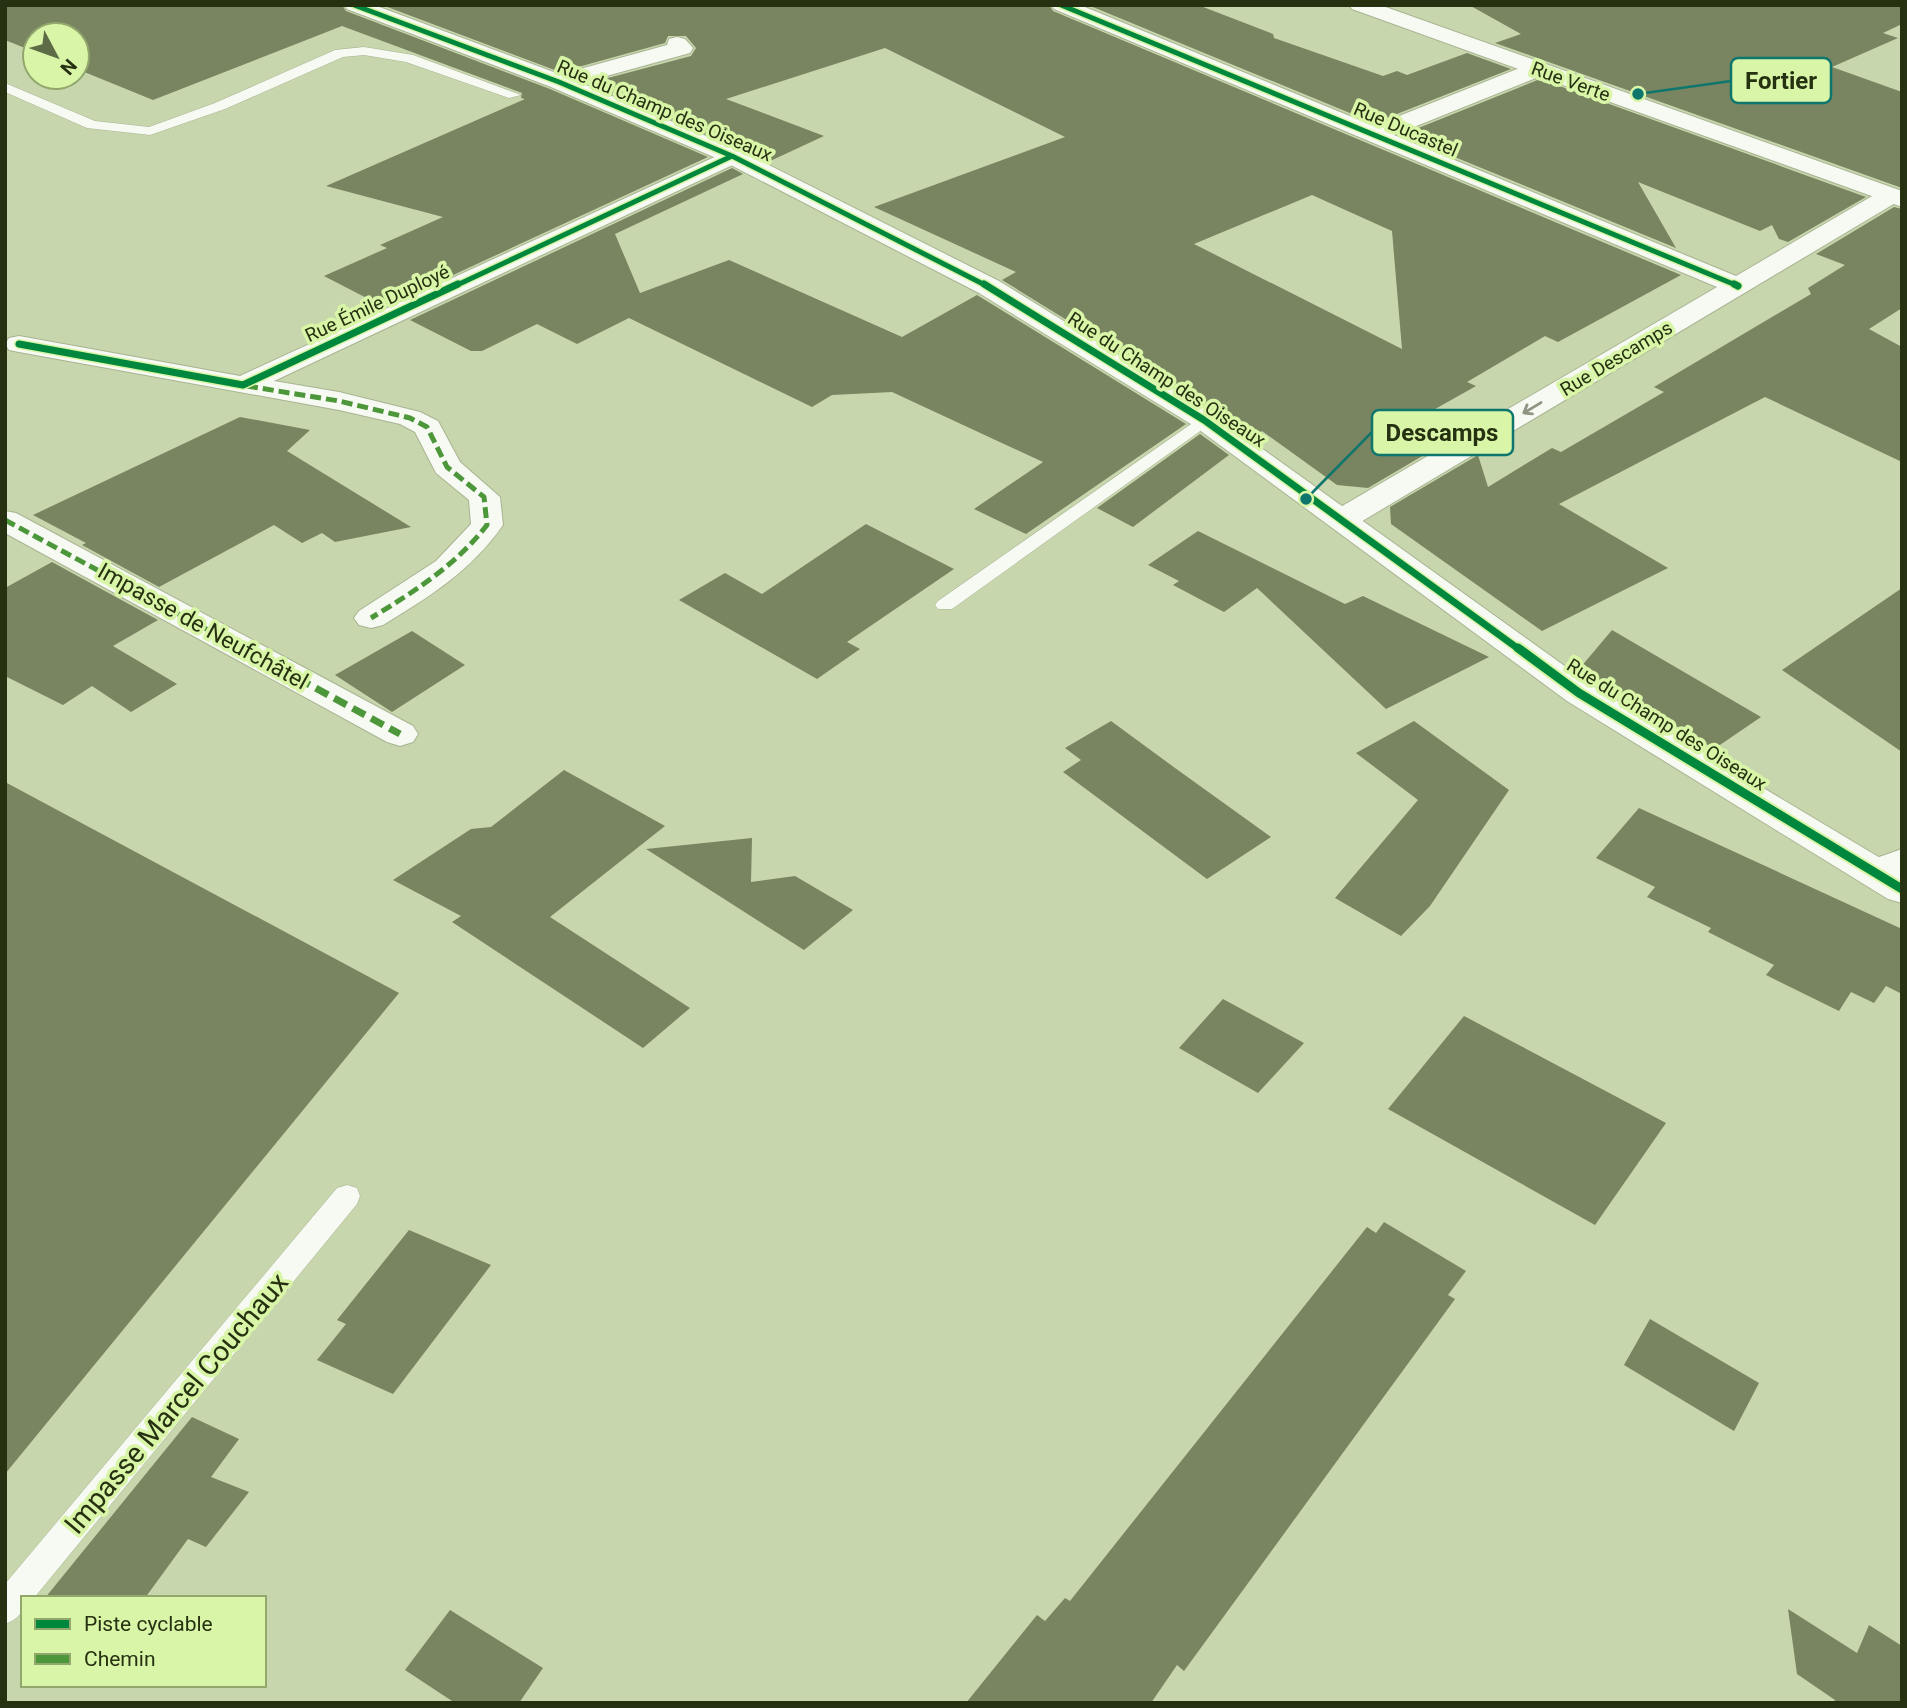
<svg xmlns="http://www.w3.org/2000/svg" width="1907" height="1708" viewBox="0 0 1907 1708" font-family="Roboto,sans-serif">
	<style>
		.building { fill: #798461; fill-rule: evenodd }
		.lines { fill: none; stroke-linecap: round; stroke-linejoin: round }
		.service-casing { stroke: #a8b492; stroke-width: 1 }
		.minor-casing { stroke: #a8b492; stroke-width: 2 }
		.tertiary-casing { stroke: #a8b492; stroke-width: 2 }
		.service { fill: #f7f9f3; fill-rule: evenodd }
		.minor { fill: #f7f9f3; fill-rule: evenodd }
		.tertiary { fill: #f7f9f3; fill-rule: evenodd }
		.quiet-far1 { stroke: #4c973a; stroke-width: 5; stroke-dasharray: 11 5; stroke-linecap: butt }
		.quiet { stroke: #4c973a; stroke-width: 7; stroke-dasharray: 14 7; stroke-linecap: butt }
		.cycleway-far2-casing { stroke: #d9f5a7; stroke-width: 8 }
		.cycleway-far1-casing { stroke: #d9f5a7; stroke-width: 10 }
		.cycleway-casing { stroke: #d9f5a7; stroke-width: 13 }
		.cycleway-far2 { stroke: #00873e; stroke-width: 5 }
		.cycleway-far1 { stroke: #00873e; stroke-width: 7 }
		.cycleway { stroke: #00873e; stroke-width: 9 }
		.oneway { stroke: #8e9582 }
		.labels { text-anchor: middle; stroke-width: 7; stroke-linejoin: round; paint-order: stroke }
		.far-street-label { font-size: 19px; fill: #263111; stroke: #d9f5a7 }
		.street-label { font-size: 23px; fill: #263111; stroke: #d9f5a7 }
		.near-street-label { font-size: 28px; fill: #263111; stroke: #d9f5a7 }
		.leader { fill: none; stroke: #0f766e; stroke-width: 2.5 }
		.callout-dot { fill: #0f766e; stroke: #d9f5a7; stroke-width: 2.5 }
		.callout { fill: #d9f5a7; stroke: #0f766e; stroke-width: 2.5 }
		.callout-label { font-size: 24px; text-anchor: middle; font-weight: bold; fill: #263111 }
	</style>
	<rect width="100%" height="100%" fill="#c7d6ac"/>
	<path class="building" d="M5,5H342L346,11L550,89L708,157L384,307L324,276L387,248L380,245L443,217L326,186L525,99L521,98L522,93L342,26L153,100L77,69V35H35V52L5,40Z
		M382,5H1049L1053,11L1681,275L1558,342L1545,336L1467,382L1476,386L1405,426L1446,442L1368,488L1337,485L1262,431L1252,438L1216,412L1002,280L1016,272L874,207L1065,137L885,48L726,99L824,136L768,162L589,83L691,56L696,48L686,36H668L665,43L560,72ZM1312,195L1392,231L1402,349L1194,244Z
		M1088,5H1198L1273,34L1274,38L1383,76L1397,71L1407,75L1467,53L1511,69L1374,123Z
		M1469,5H1902V24L1883,33L1898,38L1832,67L1902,92V188L1495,43L1521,34Z
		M1540,79L1866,197L1788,242L1779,239L1772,225L1760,231L1638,182L1676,248L1401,135Z
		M732,168L743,174L615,234L640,293L729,260L902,337L977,295L1186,424L1026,534L974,509L1043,462L892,392L832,395L812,407L629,318L577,344L537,324L482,351H471L410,320Z
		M1894,207L1902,209V308L1869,329L1902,347V462L1765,397L1559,504L1668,568L1542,631L1391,524L1390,507L1478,455L1488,487L1552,448L1561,452L1664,392L1654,387L1811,294L1808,288L1845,265L1816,254Z
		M240,417L310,430L287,451L411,527L335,542L322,533L302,543L274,525L159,587L82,545L86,543L33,515Z
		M1200,434L1229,455L1133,527L1097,508Z
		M866,524L954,569L847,642L860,649L817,679L679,600L725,573L762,594Z
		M1198,531L1345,604L1363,596L1489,657L1386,709L1257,588L1224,612L1173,585L1179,581L1148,565Z
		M52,562L158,620L113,646L177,684L131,712L92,686L63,705L5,676V588Z
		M1902,588V752L1782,670Z
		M1612,630L1761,717L1714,749L1580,668Z
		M412,631L465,665L392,712L335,675Z
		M1111,721L1175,768L1271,837L1207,879L1063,772L1081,760L1065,748Z
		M1414,721L1509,790L1430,906L1401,936L1335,898L1418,800L1356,753Z
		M564,770L665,826L550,917L690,1008L643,1048L452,922L461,916L393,880L471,829L491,827Z
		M5,782L399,993L5,1474Z
		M1639,808L1902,929V994L1886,986L1874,1003L1851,992L1839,1011L1766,975L1774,965L1708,932L1711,928L1647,897L1655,887L1596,858Z
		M752,838L751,882L795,876L853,910L804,950L646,849Z
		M1223,999L1304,1043L1258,1093L1179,1048Z
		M1464,1016L1666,1123L1595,1225L1388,1109Z
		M1384,1222L1466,1271L1448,1295L1455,1299L1184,1671L1177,1665L1151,1703H966L1037,1615L1045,1621L1065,1598L1070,1601L1367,1227L1376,1233Z
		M409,1230L491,1265L393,1394L317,1360L346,1324L337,1320Z
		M1650,1319L1759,1383L1734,1431L1624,1365Z
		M192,1417L239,1439L211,1477L249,1492L206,1547L188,1539L145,1598H45Z
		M1788,1609L1857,1653L1869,1625L1902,1646V1703H1834L1835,1700L1797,1674Z
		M450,1610L543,1668L519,1703H455L405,1670Z"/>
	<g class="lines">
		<g class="service-casing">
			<path id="service" d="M364,47L413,55L521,95L509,98L406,62L364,55L343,57L225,109L150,135L87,128L5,92V83L95,121L149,127L215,103L335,50Z
				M1204,415L1210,416L1213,420L1210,424L952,609H938L935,605L938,601Z
				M347,1185L357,1188L360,1196L357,1204L34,1598H23C23,1613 20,1618 5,1624V1584L337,1188Z"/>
		</g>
		<g class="minor-casing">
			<path id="minor" d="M1051,5H1080L1374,126L1530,64H1546L1549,69L1546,74L1394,135L1736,276L1879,192H1897L1901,197L1897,202L1354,526L1343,528L1332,526L1327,519L1332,512L1717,287L1054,9Z
				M677,37L685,39L693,48L690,53L559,89L548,82L551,77L667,45L669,39Z
				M732,149L741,151L744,156L741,161L274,381L339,392L420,412L438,421L460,462L500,497L503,525C471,571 429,597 383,625L371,628L359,625L354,618L359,611L436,561L471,524L469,500L436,473L415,432L400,424L339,410L19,352L9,350L5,344L9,338L19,336L240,376Z
				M5,511L16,513L413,726L418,734L413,742L400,746L387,742L5,533Z
				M1902,849V878L1876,887L1862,883L1857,873L1862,863Z"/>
		</g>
		<g class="tertiary-casing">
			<path id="tertiary" d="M344,5H374L567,77L741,151L999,281L1214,414L1591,685L1902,871V903L1888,899L1567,701L1194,426L979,293L723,161L551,87L347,9Z
				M1349,5H1380L1902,191V207L1352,9Z"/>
		</g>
		<use href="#service" class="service"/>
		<use href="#minor" class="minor"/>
		<use href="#tertiary" class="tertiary"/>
		<path class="quiet-far1" d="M247,386L339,401L410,418L427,427L447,467L484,497L487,525C455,566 415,591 371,618
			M5,520L245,650"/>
		<path class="quiet" d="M242,648L400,734"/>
		<g class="cycleway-far2-casing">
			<path id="cycleway-far2" d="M354,5L559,82L732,156L987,286
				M1061,5L1738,286
				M455,286L732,156"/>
		</g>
		<g class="cycleway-far1-casing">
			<path id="cycleway-far1" d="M984,284L1204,420L1520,650
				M1734,284L1738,286
				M19,344L243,385L458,284"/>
		</g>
		<g class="cycleway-casing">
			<path id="cycleway" d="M1518,648L1579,693L1902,889"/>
		</g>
		<use href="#cycleway-far2" class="cycleway-far2"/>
		<use href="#cycleway-far1" class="cycleway-far1"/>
		<use href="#cycleway" class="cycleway"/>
	</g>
	<defs><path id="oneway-shaft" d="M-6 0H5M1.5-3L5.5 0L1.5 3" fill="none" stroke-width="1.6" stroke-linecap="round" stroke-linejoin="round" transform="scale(1.75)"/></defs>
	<use class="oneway" href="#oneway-shaft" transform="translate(1532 408) rotate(149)"/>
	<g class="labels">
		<g class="far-street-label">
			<text transform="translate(1571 81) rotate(20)" y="7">Rue Verte</text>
			<text transform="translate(665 110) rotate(23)" y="7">Rue du Champ des Oiseaux</text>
			<text transform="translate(1406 129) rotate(23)" y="7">Rue Ducastel</text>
			<text transform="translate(377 303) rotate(-25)" y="7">Rue Émile Duployé</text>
			<text transform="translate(1616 358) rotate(-31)" y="7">Rue Descamps</text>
			<text transform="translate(1167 379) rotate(33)" y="7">Rue du Champ des Oiseaux</text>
			<text transform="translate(1667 724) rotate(32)" y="7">Rue du Champ des Oiseaux</text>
		</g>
		<g class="street-label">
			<text transform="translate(203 626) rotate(29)" y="8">Impasse de Neufchâtel</text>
		</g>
		<g class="near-street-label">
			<text transform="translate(176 1403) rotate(-50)" y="10">Impasse Marcel Couchaux</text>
		</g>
	</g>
	<path class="leader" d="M1638 94L1731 81M1306 499L1372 432"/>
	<g class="callout-dot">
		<circle cx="1638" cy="94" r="7"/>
		<circle cx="1306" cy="499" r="7"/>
	</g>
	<g class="callout">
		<rect x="1731" y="58" width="100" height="45" rx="7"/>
		<rect x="1372" y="410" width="141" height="45" rx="7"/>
	</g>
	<g class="callout-label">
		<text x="1781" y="89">Fortier</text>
		<text x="1442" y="441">Descamps</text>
	</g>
	<rect width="1907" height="1708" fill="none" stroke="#263111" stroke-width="14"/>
	<rect x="21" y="1596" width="245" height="91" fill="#d9f5a7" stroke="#91a76b" stroke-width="2"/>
	<rect x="35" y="1619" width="35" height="10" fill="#00873e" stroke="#91a76b" stroke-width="2"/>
	<text x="84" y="1631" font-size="21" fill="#263111">Piste cyclable</text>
	<rect x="35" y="1654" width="35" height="10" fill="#4c973a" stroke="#91a76b" stroke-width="2"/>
	<text x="84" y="1666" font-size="21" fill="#263111">Chemin</text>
	<g transform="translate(56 56) rotate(131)"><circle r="33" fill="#d9f5a7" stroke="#91a76b" stroke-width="2"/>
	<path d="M0-5L12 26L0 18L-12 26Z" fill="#5e6b47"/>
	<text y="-10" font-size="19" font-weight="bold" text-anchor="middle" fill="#263111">N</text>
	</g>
</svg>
